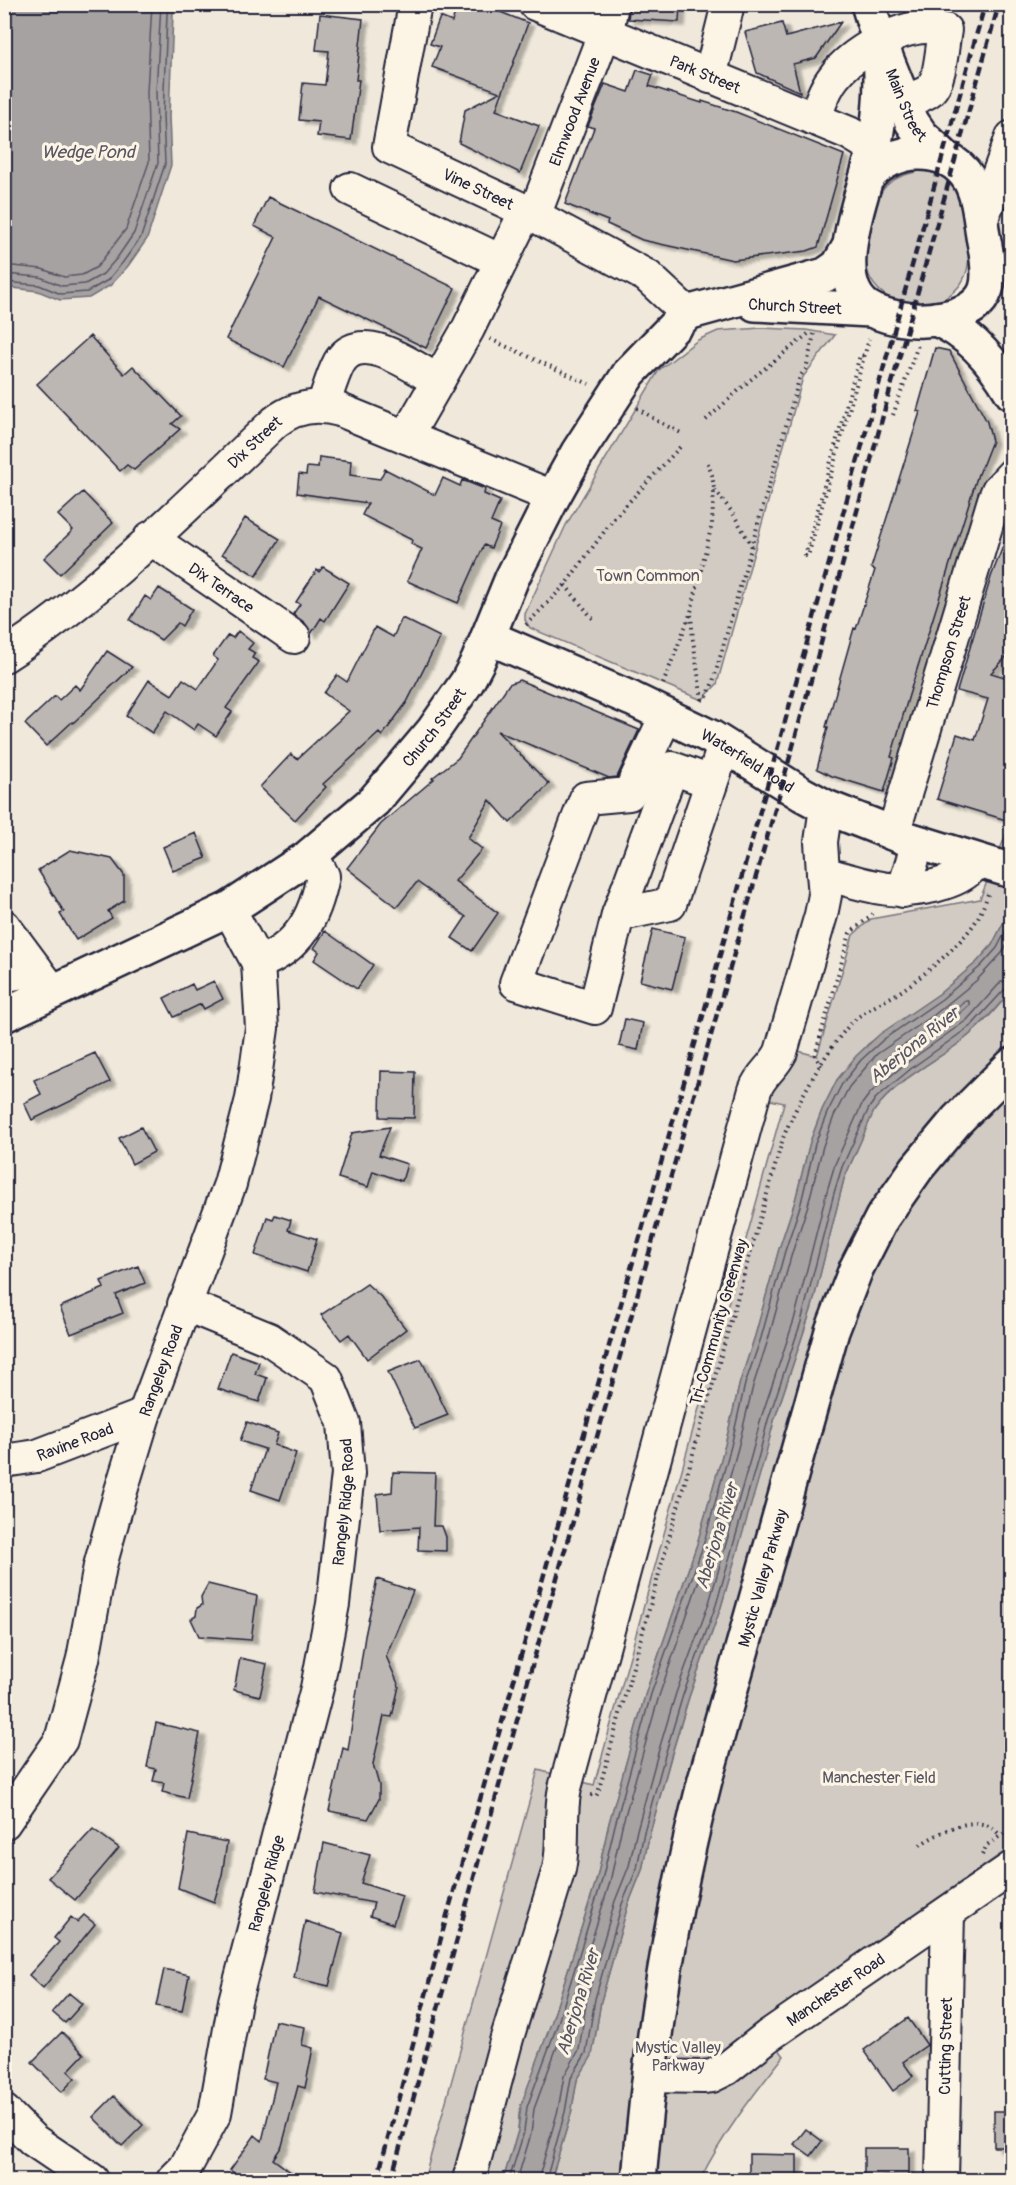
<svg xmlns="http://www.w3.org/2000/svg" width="1016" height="2185" viewBox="0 0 1016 2185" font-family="Pangolin,sans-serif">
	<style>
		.green { fill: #d1cbc3; stroke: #7a767f; stroke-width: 1.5 }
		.water { fill: #a6a2a2; stroke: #716f79; stroke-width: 1.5 }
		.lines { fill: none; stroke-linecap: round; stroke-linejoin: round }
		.shore { stroke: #575564; stroke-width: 1.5 }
		.building { fill: #bcb7b3; stroke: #22223b; stroke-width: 1.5; filter: url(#shadow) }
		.minor-casing { stroke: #22223b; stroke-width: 36 }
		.major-casing { stroke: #22223b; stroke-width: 38 }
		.path { stroke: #22223b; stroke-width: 4; stroke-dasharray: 1.5 4.5; stroke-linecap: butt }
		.minor { stroke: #fcf5e5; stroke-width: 32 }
		.major { stroke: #fcf5e5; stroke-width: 33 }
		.rail { stroke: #22223b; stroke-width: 4.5; stroke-dasharray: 9 4.5; stroke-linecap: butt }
		.labels { text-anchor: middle; stroke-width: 6; stroke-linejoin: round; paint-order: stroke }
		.street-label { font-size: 16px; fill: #22223b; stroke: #fcf5e5 }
		.park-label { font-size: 16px; fill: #575564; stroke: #fcf5e5 }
		.water-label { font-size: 18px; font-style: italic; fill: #575564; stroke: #fcf5e5 }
	</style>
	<defs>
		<filter id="shadow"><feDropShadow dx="6" dy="4" stdDeviation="1.5" flood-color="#0004"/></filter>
	</defs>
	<rect width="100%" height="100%" fill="#efe8db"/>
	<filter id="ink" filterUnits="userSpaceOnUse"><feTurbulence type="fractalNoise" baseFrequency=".0167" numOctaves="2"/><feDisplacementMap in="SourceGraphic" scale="12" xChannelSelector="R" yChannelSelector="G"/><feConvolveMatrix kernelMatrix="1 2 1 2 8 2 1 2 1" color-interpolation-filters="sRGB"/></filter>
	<g filter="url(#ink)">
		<path class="green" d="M919,171C931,172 944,174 953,183C961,193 963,209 965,222C969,247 975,275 952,293C946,298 939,303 932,304C925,306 916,304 909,303C891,303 874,290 868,273C860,252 871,202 886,186C895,177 907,174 919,171Z
			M761,328L806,330L835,335L803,377L717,684L702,700L530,628L525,620V614L566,525L659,370L698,340L718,331Z
			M1011,822V908L992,945L977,962L939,994L868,1044L837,1080L822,1110L810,1142L795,1201L779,1249L755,1336L740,1382L725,1445L697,1544L646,1692L609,1823L597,1878L552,2021L519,2113L518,2131L503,2180H424L538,1770L594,1785L784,1103L766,1099C772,1080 792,1070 798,1051L817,1056L853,935L871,919L980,899Z
			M1011,990V1847L759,2022L784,2056C753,2095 722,2135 700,2180H551L571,2114L577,2080L586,2065L594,2045L601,2001L628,1905L642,1870L650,1833L671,1757L689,1697L721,1607L774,1421L812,1307L844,1179L874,1111C896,1080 933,1063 962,1041C981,1026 997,1009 1011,990Z"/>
		<path class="water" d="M5,4L175,5L173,14L169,116L171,165L147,239L128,266L111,285L89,298L60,300L38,291L5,287Z
			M1011,908V990C996,1009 981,1026 962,1041C933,1063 896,1080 874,1111L844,1179L812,1307L774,1421L765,1457L721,1607L689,1697L671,1756L650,1833L642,1870L628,1905L601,2001L592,2056L577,2080L571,2114L551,2180H503L518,2131L521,2105L552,2021L597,1878L609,1823L646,1692L697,1544L725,1445L740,1382L755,1336L779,1249L795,1201L810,1142L822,1110L837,1080L856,1056L880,1034L939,994L977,962L992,945Z"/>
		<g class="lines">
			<path class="shore" d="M4,265L42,269L64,277L82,275L97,267L126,229L149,162L147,92L152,4
				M4,274L40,277L62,286L85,284L103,274L117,258L134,233L158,163L156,92L161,4
				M4,282L39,285L61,294L87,292L108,280L123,262L141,237L165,164L163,116L167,14L169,4
				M965,1001H969V1005L949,1023L884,1068H880V1064L894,1052L953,1013Z
				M509,2180L524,2132L527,2107L558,2023L602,1880L615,1825L651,1694L703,1546L731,1446L745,1384L761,1338L785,1251L801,1203L815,1144L827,1113L842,1084L861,1060L884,1039L942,999L981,966L997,948L1012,919
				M517,2180L531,2134L534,2109L565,2025L610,1882L622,1826L659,1696L710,1548L738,1448L753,1386L768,1340L792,1253L808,1205L823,1146L834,1116L849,1087L877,1054L934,1015L977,980L1002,953L1012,936
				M538,2180L558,2110L564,2076L579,2050L587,1998L615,1901L629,1866L637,1830L658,1753L676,1693L709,1603L752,1453L761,1418L794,1320L827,1191L835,1164L862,1104L871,1092L909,1061L967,1020L1001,982L1012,980
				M546,2180L565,2112L571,2078L586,2053L595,1999L622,1904L637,1868L644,1832L665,1755L683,1695L716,1605L759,1455L768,1420L801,1322L834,1193L842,1167L869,1108L876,1098L913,1067L972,1025L1005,989L1012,987"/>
		</g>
		<path class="building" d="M458,4H480L528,23L496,110L539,126L520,173L459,143L465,110L500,92L432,67L440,47L430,44L440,17L452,22Z
			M630,4H680L679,22L628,19Z
			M320,14L363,19L356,80H359L351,140L317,136L319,122L299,120L303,83L325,85L329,51L316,50Z
			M841,22L816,58L793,64L800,92L757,73L745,32L782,23L786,37Z
			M637,70L653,75L649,86L702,103V101L736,112L844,155L818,247L807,251L733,260L642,240L607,224L608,221L565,204L594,128L588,126L605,84L629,92Z
			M268,197L455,288L426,348L319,296L284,367L226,339L276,237L254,226Z
			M90,336L124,374L133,366L181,416L172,424L180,429L134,470L127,465L120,471L37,384Z
			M935,348L949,351L987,422L992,441L979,474H978L909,695L891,757L894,758L884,792L832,776L817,769L828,727H826L854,628L856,629L875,570L871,568L920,412L917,411Z
			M319,457L351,461L350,475L380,479L385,469L435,495L443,478L460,486L462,480L485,489L484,494L500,501L491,522L500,526L491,548L484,545L458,603L407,581L422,549L411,544L412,540L362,515L368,503L297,493L299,474L306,475L307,467L318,468Z
			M83,492L113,523L60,574L44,558L73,530L58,515Z
			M245,518L280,539L256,576L222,554Z
			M1010,528L1011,652L991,673L1011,679V732L1006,749L1011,751V802L1006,820L937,799L957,734L975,740L988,699L957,691L991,577Z
			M323,567L349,583L325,621L321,618L311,634L305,623L293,614L300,604L296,602L317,570L319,572Z
			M159,588L192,609L182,626L178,623L161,640L130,620L145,596L151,600Z
			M402,618L440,637L407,702L382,736L379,733L323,784L326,787L295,820L260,787L291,754L297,759L349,711L324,693L337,675L347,682L375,627L393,637Z
			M238,631L253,643L248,649L255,653L252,658L259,662L226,708L232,712L216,736L198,724L194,730L167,711L152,733L126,716L149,680L172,695L183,679L198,689L218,660L213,656L228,635L233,638Z
			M107,651L132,667L73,723L72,722L46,746L25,724L55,696L59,700L75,685L80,690Z
			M519,680L639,730L617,777L609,778L497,731L549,784L510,823L490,800L468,838L482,849L455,881L498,913L472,951L452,938L466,917L417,882L397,907L347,868L381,824L434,779L432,778L458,758L509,684Z
			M196,833L206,858L173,871L163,847Z
			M70,850L112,859L124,875V901L108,911L112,918L76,940L60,914L64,912L38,870Z
			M653,929L685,937L672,989L640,981Z
			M325,931L373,965L357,989L314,960L319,952L314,948Z
			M214,981L223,999L204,1009L201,1004L174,1017L164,998L192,984L195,990Z
			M625,1019L643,1023L638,1050L619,1046Z
			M95,1053L110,1082L32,1120L24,1103L41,1094L34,1080Z
			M381,1071L415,1072L414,1118L380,1117Z
			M141,1127L154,1152L132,1164L119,1138Z
			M390,1127L379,1155L407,1164L402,1181L373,1171L368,1187L338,1178L352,1133Z
			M275,1215L291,1220L288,1230L317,1239L307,1272L255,1255L267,1217L273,1219Z
			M138,1266L145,1283L116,1295L123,1313L71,1334L60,1307L104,1288L101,1281Z
			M367,1284L381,1297L406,1329L367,1359L349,1334L341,1340L321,1315Z
			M231,1352L259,1362L255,1374L267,1378L259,1402L218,1389Z
			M421,1359L448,1415L415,1428L388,1372Z
			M247,1422L278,1433L274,1445L296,1453L280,1500L251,1490L265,1449L240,1441Z
			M393,1472L435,1473L433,1526H442L446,1537V1551L418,1550L419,1527L380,1530L377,1494L392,1492Z
			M377,1579L413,1591L386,1656L399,1686L392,1717L384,1716L373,1764L379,1785V1799L368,1819L329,1811L343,1748L348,1750L365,1636Z
			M208,1584L257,1596L251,1640L199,1636L191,1619L196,1616L197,1608L202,1605L201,1597Z
			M240,1658L267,1664L260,1696L234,1690Z
			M156,1723L200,1733L187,1798L162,1792L164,1783L153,1781L156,1769L147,1767Z
			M93,1829L119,1848L75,1900L48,1878Z
			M188,1834L227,1842L222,1875L214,1902L178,1888Z
			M324,1843L370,1855L361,1883L402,1896L393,1924L370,1916L374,1903L315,1892Z
			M84,1915L95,1924L43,1988L29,1975L59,1942L54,1938L71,1917L77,1922Z
			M305,1921L343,1933L329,1986L294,1978Z
			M164,1969L189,1975L182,2011L156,2006Z
			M69,1993L82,2004L65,2023L52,2012Z
			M908,2018L927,2045L903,2062L913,2076L893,2091L864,2050Z
			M275,2021L305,2027L302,2045L313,2048L305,2088L298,2086L282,2146L273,2159L303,2181H245L230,2170L255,2135L262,2141L276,2082L263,2079Z
			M62,2032L84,2054L68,2071L75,2078L62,2092L32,2062Z
			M114,2096L143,2125L122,2146L93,2117Z
			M994,2111H1011V2147H994Z
			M806,2129L822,2141L811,2156L794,2144Z
			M864,2148H909V2177H864Z
			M749,2154L797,2155V2181H749Z"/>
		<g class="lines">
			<g class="minor-casing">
				<g id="minor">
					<path id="s1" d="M415,4L389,147L526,211L647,276L687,313"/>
					<path id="s2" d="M535,4L849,133L874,148"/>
					<path d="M710,77L728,4"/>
					<path d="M814,119C820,105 824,89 834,77C852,53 896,28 926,27C933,26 939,29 945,30C942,45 941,80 930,90C923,96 912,98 903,100"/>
					<path d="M350,189L501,261"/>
					<path id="s3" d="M534,216L609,21L612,4"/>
					<path d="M981,222L1012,137"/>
					<path d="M323,406C328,392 332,376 339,363C360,326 415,368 438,381"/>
					<path d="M406,437L468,329L526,211"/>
					<path id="s4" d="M150,538L294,637"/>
					<path id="s5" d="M4,656C101,594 191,501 275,422C294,407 315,403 340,410L553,497"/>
					<path d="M666,716L629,794L586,798L516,983L595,1008L618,915L670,904L724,746"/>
					<path d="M826,807L821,842L823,873C863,884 892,896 934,886C953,881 965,876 978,861"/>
					<path id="s6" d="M893,834L994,500L998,490L1012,475"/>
					<path d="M903,891L918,843"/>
					<path d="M618,915L672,768L711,782"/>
					<path d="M4,926L53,992"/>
					<path d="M258,963C299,948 315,917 323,876L311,854"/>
					<path d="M4,972L12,974L36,969"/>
					<path id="s7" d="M4,1461L37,1456L144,1415"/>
					<path id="s8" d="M4,1823L61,1740L83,1659L100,1566L120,1494L144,1415L230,1184L252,1099L262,1028L258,963L229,909"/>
					<path id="s9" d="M650,2076L703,2077L712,2076L726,2069L768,2036L1012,1868"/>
					<path d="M4,2111L33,2140L92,2180"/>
					<path id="s10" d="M173,2180L185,2168L215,2113L235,2001L317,1688L333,1604L348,1474L344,1423L326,1378L269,1339L184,1304"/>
					<path d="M469,2180L507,2038L559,1869C565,1842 559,1815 565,1788L755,1090C760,1075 774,1067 781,1052L821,915L825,895L823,873"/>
					<path id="s11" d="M942,2180L948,1913"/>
				</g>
			</g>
			<g class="major-casing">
				<g id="major">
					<path id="s12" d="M868,4L879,40L912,122L921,135L947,159"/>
					<path d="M867,178C892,146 946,143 969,179C979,196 980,217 983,236C992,279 995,308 943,318C921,322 897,320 876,312C819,289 868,186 875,144C881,109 883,76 879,40"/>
					<path d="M755,304L871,310"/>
					<path d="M936,319C970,333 994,362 1012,393"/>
					<path id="s13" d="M488,637L632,699L711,737L802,794L826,807L905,838L1012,871"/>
					<path id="s14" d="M4,1015L229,909L307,858L374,801L433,731L467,682L478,661L512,578L553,497L578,452L630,372L687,313L825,275L838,266L849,247"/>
					<path id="s15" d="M639,2180C650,2046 671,1911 705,1780L832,1331L856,1269L882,1218L917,1168L957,1120L1012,1065"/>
				</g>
			</g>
			<path class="path" d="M490,339L589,384
				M637,408L659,422L681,433
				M893,415L918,345
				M706,420L749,381L808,334
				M715,490L732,512L752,546
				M805,556H808L869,339
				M805,556L860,355L865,356
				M565,585L594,620
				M691,615L693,640L702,700
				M526,625L565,585L615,517L680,447
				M663,684L691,612L712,524L714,488L712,475L707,461
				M702,700L707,697L713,682L800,376L806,369L814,334
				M821,1066L815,1055L850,933L873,914
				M591,1795L596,1796L598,1793L665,1552L783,1138C796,1105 830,1041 857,1018C871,1006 889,1000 904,989C925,974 959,946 974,924C981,914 985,903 989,891
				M920,1845C941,1831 982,1809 1000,1836
				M982,1855L987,1845L1012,1828"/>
			<use href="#minor" class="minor"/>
			<use href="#major" class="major"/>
			<path class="rail" d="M377,2180L446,1919L704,1012L985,4
				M391,2180L530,1673L793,746L890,390L999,4"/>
		</g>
	</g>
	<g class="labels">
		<g class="street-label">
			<text dy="6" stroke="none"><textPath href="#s2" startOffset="184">Park Street</textPath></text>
			<text dy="6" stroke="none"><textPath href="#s12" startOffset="108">Main Street</textPath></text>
			<text dy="6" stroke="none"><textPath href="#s3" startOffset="112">Elmwood Avenue</textPath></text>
			<text dy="6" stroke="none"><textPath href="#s1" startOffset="244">Vine Street</textPath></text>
			<text transform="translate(795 306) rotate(3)" y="6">Church Street</text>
			<text dy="6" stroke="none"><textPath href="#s5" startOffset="330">Dix Street</textPath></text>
			<text dy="6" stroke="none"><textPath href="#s4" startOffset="87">Dix Terrace</textPath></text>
			<text dy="6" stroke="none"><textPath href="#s6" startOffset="190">Thompson Street</textPath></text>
			<text dy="6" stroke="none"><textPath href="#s14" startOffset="525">Church Street</textPath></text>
			<text dy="6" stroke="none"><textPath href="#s13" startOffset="288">Waterfield Road</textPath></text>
			<text transform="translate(718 1322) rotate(-74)" y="6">Tri-Community Greenway</text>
			<text dy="6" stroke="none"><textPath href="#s8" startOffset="484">Rangeley Road</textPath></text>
			<text dy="6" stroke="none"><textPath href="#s7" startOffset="74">Ravine Road</textPath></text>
			<text dy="6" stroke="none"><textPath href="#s10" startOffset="705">Rangely Ridge Road</textPath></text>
			<text dy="6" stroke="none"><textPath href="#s15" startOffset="616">Mystic Valley Parkway</textPath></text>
			<text dy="6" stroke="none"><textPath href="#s10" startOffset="315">Rangeley Ridge</textPath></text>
			<text dy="6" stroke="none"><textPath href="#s9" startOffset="213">Manchester Road</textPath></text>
			<text dy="6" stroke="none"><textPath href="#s11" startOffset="134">Cutting Street</textPath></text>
		</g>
		<g class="park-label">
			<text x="648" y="581">Town Common</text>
			<text x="879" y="1783">Manchester Field</text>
			<text x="678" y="2053">Mystic Valley<tspan x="678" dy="18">Parkway</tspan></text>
		</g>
		<g class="water-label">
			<text x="88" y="158">Wedge Pond</text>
			<text transform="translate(914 1045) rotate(-39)" y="6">Aberjona River</text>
			<text transform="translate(717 1536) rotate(-73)" y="6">Aberjona River</text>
			<text transform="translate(578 2002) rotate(-73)" y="6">Aberjona River</text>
		</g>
	</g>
	<rect width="1016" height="2185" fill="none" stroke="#fcf5e5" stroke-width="24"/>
	<rect x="12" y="12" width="992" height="2161" fill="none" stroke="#22223b" stroke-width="2" filter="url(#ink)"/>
</svg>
